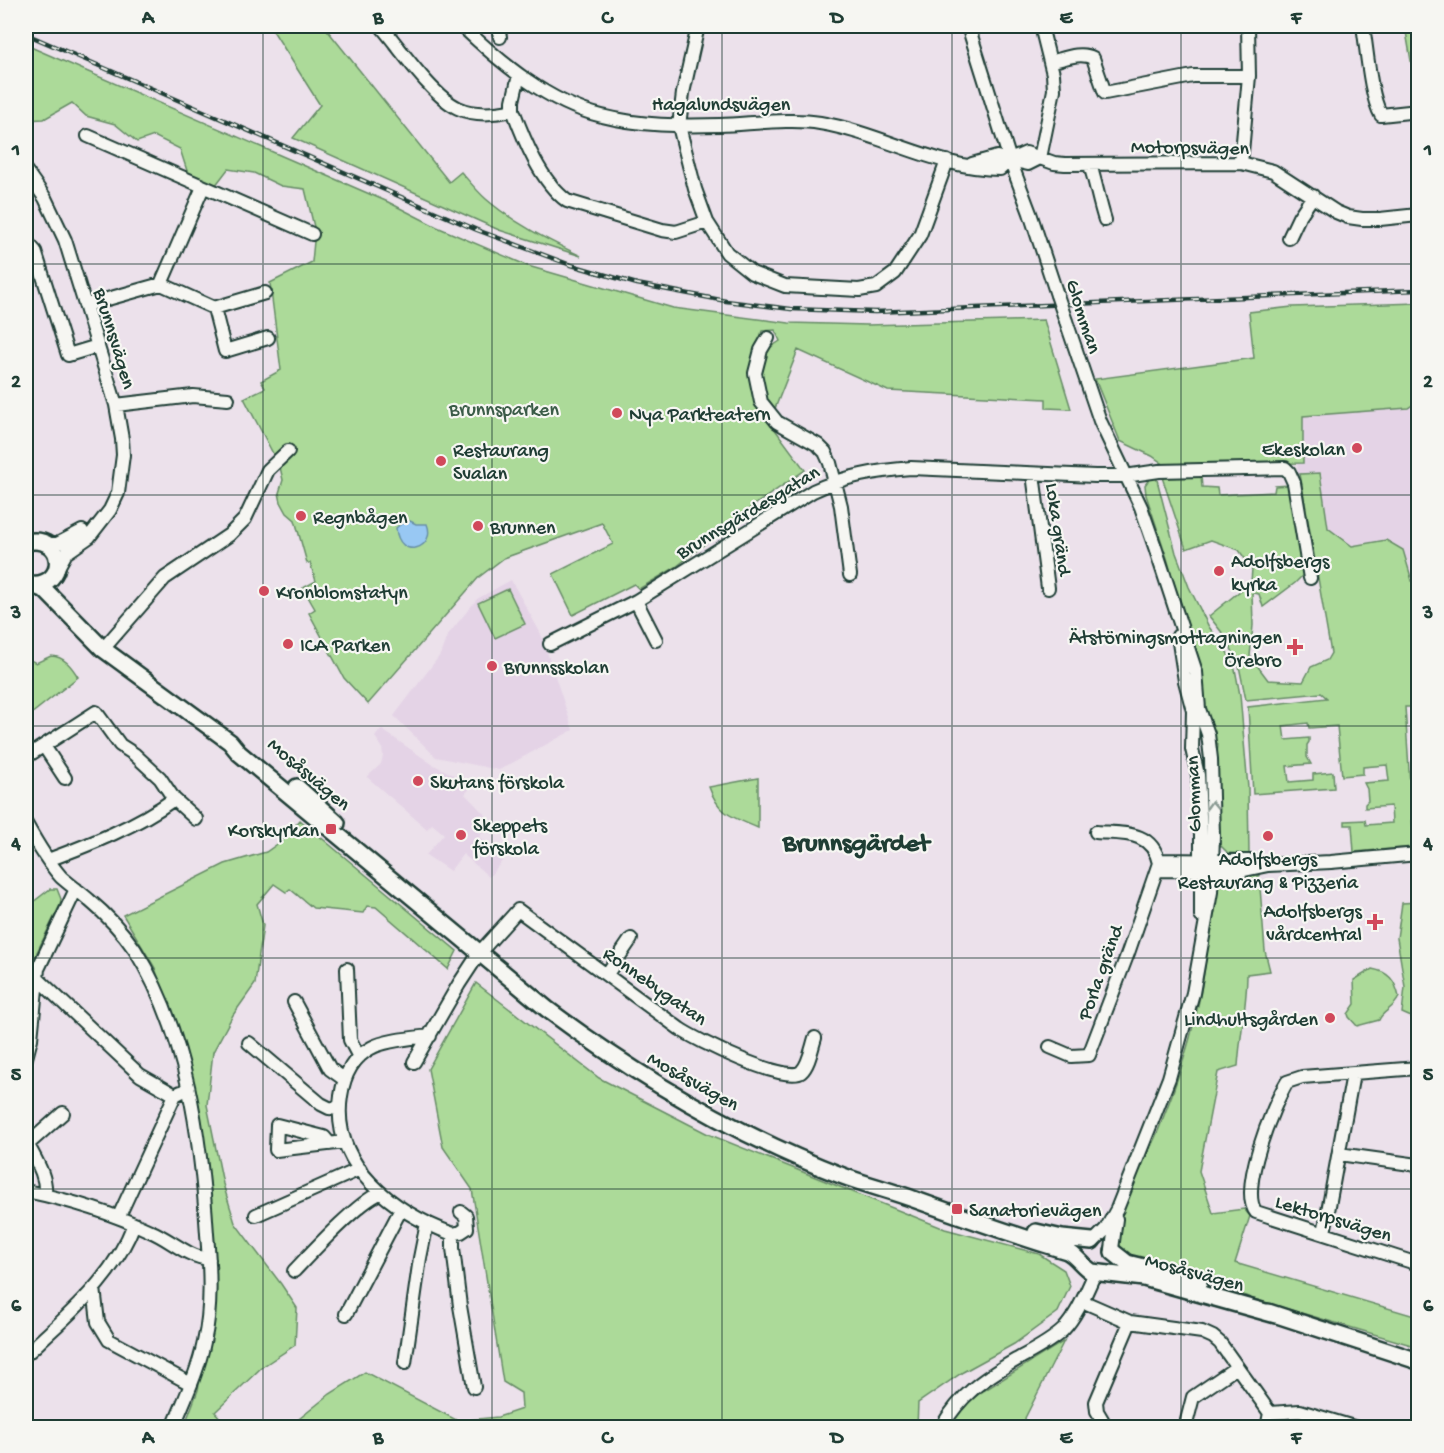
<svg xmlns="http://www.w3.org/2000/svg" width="1444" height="1453" viewBox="0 0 1444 1453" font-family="'Gochi Hand',sans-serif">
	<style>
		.built { fill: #e4d3e6 }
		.green { fill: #acda99; stroke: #668c66; stroke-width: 1.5 }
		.water { fill: #98c8f3; stroke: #6890a7; stroke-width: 1.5 }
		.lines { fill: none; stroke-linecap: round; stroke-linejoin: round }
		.minor-casing { stroke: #1f3d34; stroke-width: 16 }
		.major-casing { stroke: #1f3d34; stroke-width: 20 }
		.minor { stroke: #f6f6f2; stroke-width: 12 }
		.major { stroke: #f6f6f2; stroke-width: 15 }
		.rail-casing { stroke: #1f3d34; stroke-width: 4.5 }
		.rail { stroke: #f6f6f2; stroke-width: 2; stroke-dasharray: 7; stroke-linecap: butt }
		.minor-bridge-casing { stroke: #1f3d34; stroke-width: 16; stroke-linecap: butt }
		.minor-bridge { stroke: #f6f6f2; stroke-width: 12 }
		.oneway { stroke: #8a9a93 }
		.grid { fill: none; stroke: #1f3d34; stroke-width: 1.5; stroke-opacity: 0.55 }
		.poi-dot { fill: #d1495b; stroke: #f6f6f2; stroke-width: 2 }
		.labels { text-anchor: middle; stroke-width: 4.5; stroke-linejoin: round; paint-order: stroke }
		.street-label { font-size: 20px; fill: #1f3d34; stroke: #f6f6f2 }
		.park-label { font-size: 20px; fill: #3b5c48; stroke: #f6f6f2 }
		.poi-label { font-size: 20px; fill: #1f3d34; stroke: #f6f6f2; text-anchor: start }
		.district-label { font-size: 26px; font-weight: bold; fill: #1f3d34; stroke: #f6f6f2 }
		.neatline { fill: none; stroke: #1f3d34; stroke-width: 2 }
		.grid-label { font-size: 20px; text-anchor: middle; font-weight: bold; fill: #1f3d34 }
	</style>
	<rect width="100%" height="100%" fill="#ece1eb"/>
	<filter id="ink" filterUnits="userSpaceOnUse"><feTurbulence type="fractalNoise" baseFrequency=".0167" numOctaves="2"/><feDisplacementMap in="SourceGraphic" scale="12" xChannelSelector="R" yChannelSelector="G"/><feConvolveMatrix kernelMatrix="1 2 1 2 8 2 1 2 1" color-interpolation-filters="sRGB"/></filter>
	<g filter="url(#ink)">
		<path class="built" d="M1418,303V631L1408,560L1315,580L1298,474L1294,422Z
			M511,580L541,634L573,730L499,770L436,757L394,716L440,655L447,636L477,599Z
			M381,729L432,764L473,785L465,794L491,821L479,837L504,859L489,877L463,854L450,871L426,855L444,834L432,824L427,829L367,777L381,764L383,756L382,747L375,737Z"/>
		<path class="green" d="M270,26H324L449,182L461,172C469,181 477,191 486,199C515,224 548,240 581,256L499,230L293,138L320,105Z
			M1405,26H1418V101Z
			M26,45L388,202L437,227L528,266L673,308L789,323L868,325L1044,320L1071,409L1046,408V399L888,391L798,350L774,411L763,394L762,367L768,349L780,341L775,330L762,331L753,362L762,412L805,470L750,508L676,567L639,589L634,584L573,615L553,574L613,544L602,523L504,558L479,577L368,704L344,678L309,613L315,609L303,588L316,581L310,563H307L295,520L287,513L281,502L279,493L283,480L280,467L244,398L265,388L261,381L281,370L270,283L312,262L315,231L305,189L281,186L254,173L228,169L215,186L188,174L180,149L154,136L137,142L115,124L86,116L72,103L44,119L26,120Z
			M1418,303V401L1408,408L1303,416V463L1165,465L1152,456L1120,441L1095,379L1254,358L1249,312L1292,307Z
			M1320,473L1328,528L1352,546L1386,540L1403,550L1418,601V732L1413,735L1411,707H1405L1414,847L1354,852L1352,825H1345V821L1365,820L1366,825L1392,823L1391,806L1365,808V804L1368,801L1367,789L1364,783L1389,781L1387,765L1363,767V774L1342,776L1337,726L1309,728L1308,723L1283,726L1285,740L1309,738V742L1307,745V757L1311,764L1287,766L1289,782L1313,780V774L1333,772L1334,788L1253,794L1248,707L1327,698L1321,693L1246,700L1239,666L1227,639L1209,616L1251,582L1252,569L1239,550L1211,540L1186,549L1162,477L1201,476L1202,487L1217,488L1218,495L1274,492L1275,486L1290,485L1306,572L1295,583L1263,607L1259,594L1252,593L1253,625L1250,656L1268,680L1303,682L1311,667L1327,660L1331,653L1300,474Z
			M1156,476L1176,553L1189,587L1209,627L1226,650L1235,669L1240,695L1248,788L1249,854L1228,853L1220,845L1216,827L1215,772L1218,745L1203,715L1200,675L1167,558L1146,495L1145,485L1150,478Z
			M508,589L525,624L495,638L478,603Z
			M51,656C64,656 72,667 78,677L26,718V658L36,663Z
			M758,778V828C733,817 719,815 709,787Z
			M300,820L457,951L448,969L376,907L367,906L363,913L313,908L290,889L286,892L274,884L257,904L263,925L255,984L233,1015L213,1052L207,1105L223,1184L235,1223L281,1284L297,1308L295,1345L262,1367L215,1412L228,1427H184L198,1390L209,1337L213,1241L210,1184L196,1105L181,1045L155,968L123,915L225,864L266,852L283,840Z
			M1259,875L1265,951L1270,971L1247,974C1247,1004 1240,1035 1238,1066L1218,1072L1199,1171L1213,1213L1244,1209L1250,1216L1235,1263L1418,1317V1347L1250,1298L1215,1282L1120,1255C1110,1215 1146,1163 1160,1126C1177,1084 1191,1040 1200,996C1207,960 1210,923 1216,888C1226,872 1242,876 1259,875Z
			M50,889H57L61,899L60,905L37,952L31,985L26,984V903L33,902Z
			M1418,902V1020L1402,1013L1405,987L1397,938L1402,903Z
			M1372,969C1389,972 1395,980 1399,997C1393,1010 1383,1010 1379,1020L1357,1026L1349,1017L1348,1014L1355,1004L1354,980Z
			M476,983L599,1078L708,1134L945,1229L1039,1254L1064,1270L1070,1286L1058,1312L1014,1344L963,1372L918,1403L917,1427H289L330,1394L365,1372L458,1421L498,1417L522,1409L521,1393L503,1382L472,1189L443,1147L428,1069Z
			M1064,1341L1025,1418L1027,1427L950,1428L963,1405L985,1390Z"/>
		<path class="water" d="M410,521L416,524H427C437,548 399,562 396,528L402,523Z"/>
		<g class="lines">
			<g class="minor-casing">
				<path id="minor" d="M381,26C400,48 432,96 458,108C475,116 495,114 513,110
					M462,26C501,63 548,103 602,116C641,126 680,126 720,125C750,124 791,118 820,123C881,133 938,169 1000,169L1010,160L1026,153L1054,163L1065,164L1241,163L1273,171L1336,212L1348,217L1362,219H1380L1418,215
					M498,26L500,37
					M698,26L683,93L679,126L695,189L707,222L727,253L752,273L785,286L859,290L876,287L895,273L920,235L947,161
					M968,26L1010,160L1030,213L1057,295
					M1363,26C1367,50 1370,95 1381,115L1418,111
					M1050,62C1063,59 1080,51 1093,58L1105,93L1193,76H1249
					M519,75L513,101V110C524,140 541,182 567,201L662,230L676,232L707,222
					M88,136L312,234
					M1040,158L1054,90L1053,74L1041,26
					M1241,163L1249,76L1248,26
					M972,164L997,157L1028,164L1040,158
					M1090,165C1096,183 1099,202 1105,220
					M26,171L45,198L65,240L116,405L122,439L123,455L118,493L110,510L89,537L66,553L57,569
					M1289,238L1299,217L1313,196
					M26,241L35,251L68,355L98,346
					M161,284L203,187
					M86,305L161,284L214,308L265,293
					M214,308L225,351L268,338
					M1066,321L1100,421L1141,507L1155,547L1196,672L1199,709L1208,734L1211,759L1213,836L1211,892L1193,993L1169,1078L1154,1116L1117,1209L1106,1229L1095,1240
					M768,338L761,350L755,373L761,402L777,422L818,445L825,452L830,463L841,506L850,575
					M116,405L193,396L228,399
					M1033,474L1048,588
					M49,544H57L82,531
					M636,601L656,640
					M1178,636L1185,681L1193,711L1192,749L1198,775L1201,836V916
					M550,644L636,601L813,491C845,476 876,471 911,468L1095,476H1125L1159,471L1285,468L1289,472L1294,483L1310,578
					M103,649L165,578L229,535L245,519L268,470L288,451
					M44,746L65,778
					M26,757L96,712L120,745L134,754L160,778L174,799L196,819
					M26,824C36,842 47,861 61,877C70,885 80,892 89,900C107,915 122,931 135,950C187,1033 201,1138 207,1234C210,1269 212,1308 204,1342C198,1372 184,1400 173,1428
					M48,860C91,844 137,826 174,799
					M1158,860L1252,861L1267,865
					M1157,870L1240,871L1268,865L1331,862L1418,854
					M347,969L350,1040L359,1057
					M607,974L631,939
					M37,978L140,1075L175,1095
					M294,1002L330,1069L344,1079
					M430,1036C413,1038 385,1040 371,1048C352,1058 344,1075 341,1096C330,1166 395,1213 453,1234L461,1232L467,1228L466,1216L461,1212
					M249,1043L321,1104L329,1108L339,1109
					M1050,1047L1071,1056L1089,1055L1128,953L1159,863C1152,830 1123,834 1096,832
					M26,1058L31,1039L38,969L76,889
					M414,1062L459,984L480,952L518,910L680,1029C696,1040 786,1084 801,1072C809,1065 812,1047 815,1038
					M1418,1068L1302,1077L1287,1082C1273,1105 1238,1191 1256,1212L1418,1264
					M26,1141C34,1158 47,1175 45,1194
					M330,1144L324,1137L277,1125L276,1150L345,1142
					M27,1145L63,1113
					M1339,1154L1418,1165
					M26,1191C69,1200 110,1212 150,1231C170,1239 187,1257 209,1259
					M256,1215L360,1169
					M119,1216L175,1095L181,1092
					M1324,1233L1353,1074
					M453,1234V1248L460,1306L474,1387
					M1112,1249L1116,1219
					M294,1271C313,1251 357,1203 380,1193
					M94,1288L98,1322L109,1340L191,1384
					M1082,1301L1130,1322L1202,1332L1213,1337L1220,1343L1270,1413L1267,1428
					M346,1314L401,1209
					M26,1354C34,1348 41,1340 49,1333C84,1301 117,1269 134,1224
					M405,1363L420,1258L427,1223
					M1270,1413L1300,1411L1357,1428
					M941,1428C961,1394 983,1379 1016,1360C1032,1351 1049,1343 1063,1330C1078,1314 1086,1292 1095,1273
					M1107,1428L1097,1411L1096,1402L1130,1322
					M1185,1428L1193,1397L1237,1367"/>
			</g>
			<g class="major-casing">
				<path id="major" d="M26,542C67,533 67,588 31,584
					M27,583L45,590L103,649L230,742L239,753L547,1009C638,1077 736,1135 843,1176C867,1185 892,1191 916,1200C966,1218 1016,1236 1067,1251C1077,1256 1082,1266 1092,1272L1144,1278L1276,1315
					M297,787L337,823
					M1036,1232L1062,1238L1092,1241
					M1113,1252L1127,1263L1172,1274L1199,1284
					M1268,1312L1418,1361"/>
			</g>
			<use href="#minor" class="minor"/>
			<use href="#major" class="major"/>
			<g class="rail-casing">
				<path id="rail" d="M26,34L477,230L568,264L637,284L726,301L791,309L875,312L1418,290"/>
			</g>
			<use href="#rail" class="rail"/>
			<g class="minor-bridge-casing">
				<path id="minor-bridge" d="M1057,295L1066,321"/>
			</g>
			<use href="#minor-bridge" class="minor-bridge"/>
		</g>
		<defs><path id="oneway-chevron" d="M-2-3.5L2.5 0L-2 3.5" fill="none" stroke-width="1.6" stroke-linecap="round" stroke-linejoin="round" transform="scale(1.5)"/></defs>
		<use class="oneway" href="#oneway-chevron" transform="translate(1212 805) rotate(-92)"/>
	</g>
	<path class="grid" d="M263,26V1428M492,26V1428M722,26V1428M952,26V1428M1181,26V1428M26,264H1418M26,495H1418M26,726H1418M26,958H1418M26,1189H1418"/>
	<g class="poi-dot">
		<circle cx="617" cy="413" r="6"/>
		<circle cx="1357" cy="448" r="6"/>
		<circle cx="441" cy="461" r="6"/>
		<circle cx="301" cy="516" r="6"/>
		<circle cx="478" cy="526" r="6"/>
		<circle cx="1219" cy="571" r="6"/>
		<circle cx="264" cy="591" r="6"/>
		<circle cx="288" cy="644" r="6"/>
		<path d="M1292 638h6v6h6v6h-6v6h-6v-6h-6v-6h6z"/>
		<circle cx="492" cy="666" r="6"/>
		<circle cx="418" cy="781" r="6"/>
		<rect x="325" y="823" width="12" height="12" rx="3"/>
		<circle cx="461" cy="835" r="6"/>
		<circle cx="1268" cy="836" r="6"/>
		<path d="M1372 913h6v6h6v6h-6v6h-6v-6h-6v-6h6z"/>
		<circle cx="1330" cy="1018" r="6"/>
		<rect x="951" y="1203" width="12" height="12" rx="3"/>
	</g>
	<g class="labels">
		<g class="street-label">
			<text x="721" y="110">Hagalundsvägen</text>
			<text transform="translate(1190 146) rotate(1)" y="7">Motorpsvägen</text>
			<text transform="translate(1085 316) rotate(72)" y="7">Glomman</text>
			<text transform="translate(116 338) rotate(73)" y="7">Brunnsvägen</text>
			<text transform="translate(747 511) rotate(-31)" y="7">Brunnsgärdesgatan</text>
			<text transform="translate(1060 529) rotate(82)" y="7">Loka gränd</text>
			<text transform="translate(310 773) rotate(40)" y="7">Mosåsvägen</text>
			<text transform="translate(1192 794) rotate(-92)" y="7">Glomman</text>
			<text transform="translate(1099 972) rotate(-70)" y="7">Porla gränd</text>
			<text transform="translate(656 985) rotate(35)" y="7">Ronnebygatan</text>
			<text transform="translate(694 1080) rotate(29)" y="7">Mosåsvägen</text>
			<text transform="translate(1334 1217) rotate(17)" y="7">Lektorpsvägen</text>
			<text transform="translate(1195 1271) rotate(15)" y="7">Mosåsvägen</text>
		</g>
		<g class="park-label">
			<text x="504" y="415">Brunnsparken</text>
		</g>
		<g class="poi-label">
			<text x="629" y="420">Nya Parkteatern</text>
			<text x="1345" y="455" text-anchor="end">Ekeskolan</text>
			<text x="453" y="456">Restaurang<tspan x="453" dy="23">Svalan</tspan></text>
			<text x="313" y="523">Regnbågen</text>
			<text x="490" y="533">Brunnen</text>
			<text x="1231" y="567">Adolfsbergs<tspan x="1231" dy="23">kyrka</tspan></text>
			<text x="276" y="598">Kronblomstatyn</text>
			<text x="1282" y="643" text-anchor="end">Ätstörningsmottagningen<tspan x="1282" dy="23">Örebro</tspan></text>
			<text x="300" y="651">ICA Parken</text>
			<text x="504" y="673">Brunnsskolan</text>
			<text x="430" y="788">Skutans förskola</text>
			<text x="473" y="831">Skeppets<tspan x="473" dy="23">förskola</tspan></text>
			<text x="319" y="836" text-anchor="end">Korskyrkan</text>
			<text x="1268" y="865" text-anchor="middle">Adolfsbergs<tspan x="1268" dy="23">Restaurang &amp; Pizzeria</tspan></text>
			<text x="1362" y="917" text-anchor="end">Adolfsbergs<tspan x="1362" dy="23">vårdcentral</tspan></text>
			<text x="1318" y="1025" text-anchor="end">Lindhultsgården</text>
			<text x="969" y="1216">Sanatorievägen</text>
		</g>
		<g class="district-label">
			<text x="856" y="850">Brunnsgärdet</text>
		</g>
	</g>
	<rect width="1444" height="1453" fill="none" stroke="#f6f6f2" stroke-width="66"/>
	<rect x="33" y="33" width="1378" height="1387" class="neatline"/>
	<g class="grid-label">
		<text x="148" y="23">A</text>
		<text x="378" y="23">B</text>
		<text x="607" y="23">C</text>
		<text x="837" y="23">D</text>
		<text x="1066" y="23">E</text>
		<text x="1296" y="23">F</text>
		<text x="16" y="155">1</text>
		<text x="1428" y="155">1</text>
		<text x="16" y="387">2</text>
		<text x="1428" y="387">2</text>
		<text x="16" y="618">3</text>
		<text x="1428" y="618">3</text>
		<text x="16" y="849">4</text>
		<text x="1428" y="849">4</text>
		<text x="16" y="1080">5</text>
		<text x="1428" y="1080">5</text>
		<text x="16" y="1311">6</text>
		<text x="1428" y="1311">6</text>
		<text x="148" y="1443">A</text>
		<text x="378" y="1443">B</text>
		<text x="607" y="1443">C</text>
		<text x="837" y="1443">D</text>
		<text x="1066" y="1443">E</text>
		<text x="1296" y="1443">F</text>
	</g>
</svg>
